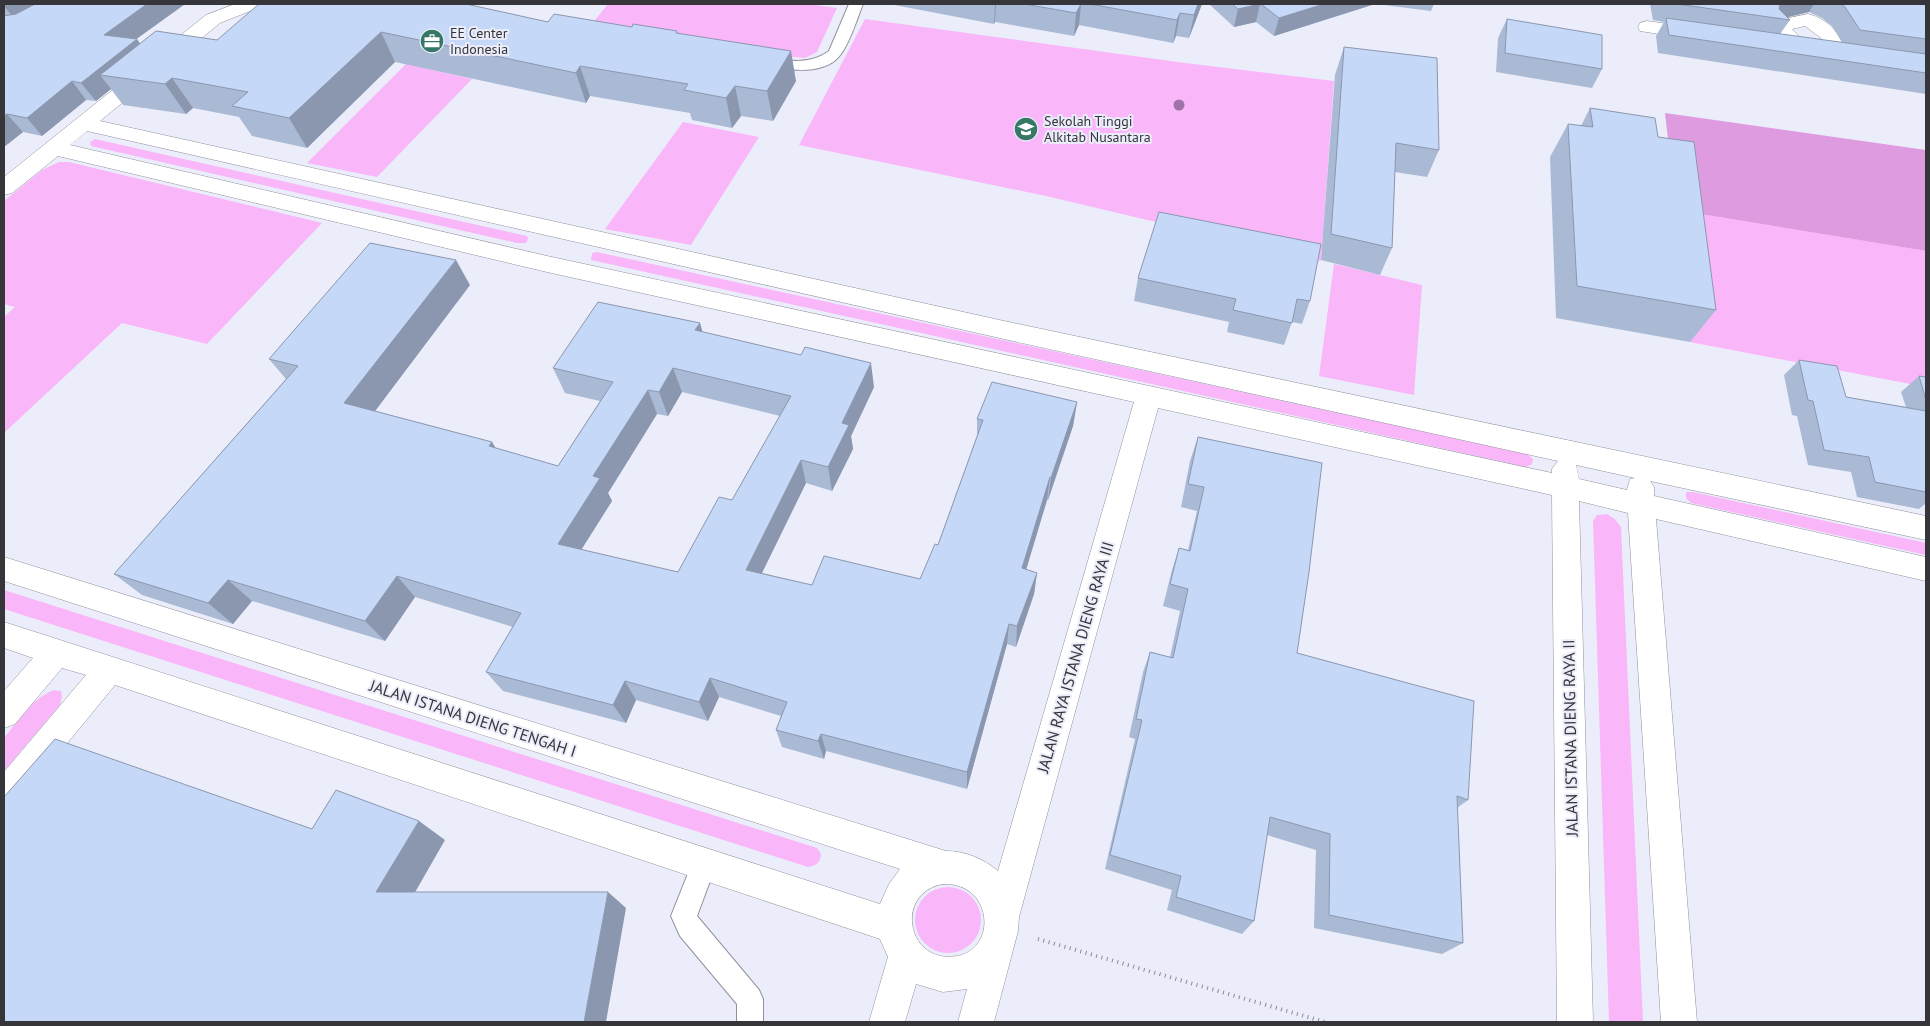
<svg xmlns="http://www.w3.org/2000/svg" width="1930" height="1026" viewBox="0 0 1930 1026" font-family="'PT Sans',sans-serif">
	<style>
		.green { fill: #f9b7f9 }
		.forest { fill: #df9bdf }
		.lines { fill: none; stroke-linecap: round; stroke-linejoin: round }
		.service-casing { stroke: #90919c; stroke-width: 2 }
		.minor-casing { stroke: #90919c; stroke-width: 1 }
		.path { stroke: #8a8a93; stroke-width: 4; stroke-dasharray: 1 4.5; stroke-linecap: butt }
		.service { fill: #fff; fill-rule: evenodd }
		.minor { fill: #fff; fill-rule: evenodd }
		.tree { fill: #9f72a8 }
		.wall { fill: #aabad5; fill-rule: evenodd }
		.shaded-wall { fill: #8b97ae }
		.building { fill: #c6d8f8; stroke: #8b97ae; fill-rule: evenodd }
		.labels { text-anchor: middle; stroke-width: 4; stroke-linejoin: round; paint-order: stroke }
		.far-poi-label { font-size: 14px; fill: #35353a; stroke: #ecedfa; text-anchor: start }
		.street-label { font-size: 16px; fill: #35353a; stroke: #ecedfa }
	</style>
	<rect width="100%" height="100%" fill="#ecedfa"/>
	<path class="green" d="M608,4H808L837,8L817,52L805,58L794,57L601,26L595,20Z
		M865,19L1185,63L1334,81L1321,261L1046,196L799,145Z
		M406,64L472,79L377,177L307,163Z
		M683,122L759,137L691,245L605,229Z
		M95,139L527,236L528,239L526,243H517L91,146L90,142Z
		M59,162H69L322,223L207,344L122,323L4,433V317L15,307L4,304V201L42,170Z
		M1676,210L1926,251V387L1690,342Z
		M597,252L1527,454L1533,459L1532,464L1526,467L591,260L592,253Z
		M1334,264L1422,285L1414,395L1319,376Z
		M1686,492H1693L1926,543V555L1691,503L1686,498Z
		M1607,514L1615,519L1621,527L1643,1022H1609L1593,521L1597,515Z
		M4,590L817,848L821,854C820,863 817,865 808,867L4,609Z
		M54,690L61,691L62,697L60,705L4,771V738C18,721 32,698 54,690Z
		M915 920a33 33 0 1 1 66 0a33 33 0 1 1-66 0Z"/>
	<path class="forest" d="M1665,113L1926,150V251L1676,210Z"/>
	<g class="lines">
		<g class="service-casing">
			<path id="service" d="M849,4H863C857,19 850,42 841,54C826,76 789,70 767,66L762,65L760,62L762,59L767,58C789,61 810,65 829,51Z
				M704,853L713,856L716,865L697,916L759,990L763,999V1022H737V1004L680,936L671,916L695,856Z"/>
		</g>
		<g class="minor-casing">
			<path id="minor" d="M235,4H260L258,8L220,23L100,121L1004,321L1926,516V540L1650,481L1654,487V496L1926,557V581L1656,519L1697,1022H1661L1628,513L1579,501L1593,1022H1557L1552,495L1158,408L1019,917L1018,931L994,1022H958L967,989L943,992L916,984L905,1022H869L888,957L880,939L115,685L15,807L4,812V772L86,675L62,668L15,724L4,728V691L33,658L4,648V622L880,904L889,884L900,869L4,581V557L946,851C965,851 984,859 998,871L1134,402L547,272L58,156L12,193L4,195V177L206,15ZM87,131L1004,339L1558,461L1552,469V473L547,256L70,145ZM1576,465L1635,478L1630,479L1627,490L1579,479ZM943,884C993,882 998,949 957,956C906,965 894,892 943,884Z
				M1808,14C1831,20 1839,34 1847,54L1844,58L1837,60L1830,58L1821,38L1805,26L1792,29L1802,39L1805,48L1802,52L1795,54L1788,52L1783,41L1768,26L1770,22Z
				M1647,21L1697,28L1704,30L1707,34L1704,38L1697,40L1640,31L1638,27L1640,23Z"/>
		</g>
		<path class="path" d="M1038,939L1325,1022"/>
		<use href="#service" class="service"/>
		<use href="#minor" class="minor"/>
	</g>
	<circle class="tree" cx="1179" cy="105" r="5.5"/>
	<path class="wall" d="M4,4H185L136,39L140,44L548,22L632,27L677,31L678,33L796,81L773,121L741,116L732,128L692,120L690,113L590,96L586,103L395,62L307,148L252,136L239,117L193,108L186,114L123,105L111,89L96,101L86,100L42,136L23,132L4,147Z
		M889,4H1202L1189,38L1176,36L1173,43L1079,25L1074,36L995,22L994,24Z
		M1209,4H1375L1274,36L1256,22L1234,27Z
		M1376,4H1434L1431,11Z
		M1650,4H1926V94L1658,53L1656,36L1664,22L1653,20ZM1809,12L1822,18L1832,26L1843,43L1780,34L1790,20L1787,17Z
		M1507,19L1602,69L1592,88L1496,72L1498,38Z
		M1344,47L1439,150L1427,177L1395,172L1392,248L1380,275L1321,260L1335,75Z
		M1590,108L1658,137L1716,310L1690,342L1556,318L1550,157L1568,124L1581,126Z
		M1159,212L1310,301L1302,324L1292,322L1284,345L1227,332L1229,322L1134,301L1138,278Z
		M470,285L375,411L492,442L495,448L558,466L600,401L565,393L553,368L700,323L702,332L874,387L851,436L853,449L832,491L806,483L762,573L812,585L920,579L938,545L977,436V419L1077,402L1073,426L1048,500H1047L1026,570L1037,573L1034,594L1016,647L1007,644L967,789L826,751L824,759L782,747L776,730L781,716L719,697L708,721L636,700L626,723L503,691L486,672L513,627L415,597L385,641L252,601L233,624L142,595L114,574L286,379L269,359ZM682,392L780,416L732,500L678,572L581,550L612,501L608,493L657,414L668,416Z
		M1799,360L1846,397L1906,407L1901,392L1919,376L1926,377V505L1925,504L1919,509L1857,497L1851,472L1808,465L1797,416L1792,415L1784,375Z
		M1198,437L1297,653L1468,800L1457,808L1463,943L1442,954L1314,928L1316,850L1267,835L1254,921L1242,934L1167,910L1172,890L1105,869L1135,739L1129,737L1143,672L1150,652L1170,657L1180,611L1163,606L1172,570L1179,548L1188,550L1197,511L1181,507L1190,461Z"/>
	<path class="shaded-wall" d="M4,4H47L16,21L4,6Z
		M147,4H185L117,53L104,35Z
		M995,4H996L995,22L994,24Z
		M1081,4L1079,25L1074,36L1076,13Z
		M1198,4H1202L1189,38L1194,15Z
		M1260,4L1256,22L1234,27L1238,9Z
		M1324,4H1375L1274,36L1279,18Z
		M1780,4H1814L1809,12L1780,19L1771,17Z
		M1180,13L1176,36L1173,43L1177,20Z
		M381,32L395,62L307,148L289,118Z
		M137,39L150,58L100,75L111,89L96,101L81,83Z
		M791,51L796,81L773,121L767,91Z
		M580,66L590,96L586,103L576,73Z
		M172,78L193,108L186,114L165,84Z
		M72,81L86,100L42,136L27,118Z
		M735,86L741,116L732,128L726,98Z
		M7,114L23,132L4,147V116Z
		M456,260L470,285L363,427L344,403Z
		M700,323L707,348L695,330Z
		M871,363L874,387L851,436L853,449L832,491L828,467L842,423Z
		M673,368L682,392L668,416L659,392Z
		M648,390L657,414L608,493L612,501L571,566L558,544L593,476Z
		M1077,402L1073,426L1048,500L1051,478Z
		M492,442L506,465L489,446Z
		M801,460L806,483L753,591L746,570Z
		M1050,477L1047,500L1020,590L1022,568Z
		M1037,573L1034,594L1016,647L1017,626Z
		M397,576L415,597L385,641L365,621Z
		M228,580L252,601L233,624L208,603Z
		M1009,624L1007,644L967,789V772Z
		M710,678L719,697L708,721L699,702Z
		M625,681L636,700L626,723L613,705Z
		M821,734L826,751L824,759L818,741Z
		M419,821L445,840L406,908L376,892Z
		M608,892L626,908L606,1022H584Z"/>
	<path class="building" d="M35,4H147L104,35L137,39L81,83L72,81L27,118L7,114L4,116V16L16,14Z
		M259,4H466L548,22L554,14L632,27L633,24L677,31L676,33L791,51L767,91L735,86L726,98L684,90L688,84L580,66L576,73L381,32L289,118L232,106L248,92L172,78L165,84L100,75L156,31L217,40Z
		M1024,4H1081L1076,13Z
		M1090,4H1198L1194,15L1180,13L1177,20Z
		M1232,4H1260L1238,9Z
		M1261,4H1324L1279,18Z
		M1677,4H1780L1779,9L1790,20Z
		M1841,4H1926V39L1860,30L1845,7Z
		M1666,18L1926,54V73L1669,35Z
		M1507,19L1602,35V69L1505,53Z
		M1344,47L1437,58L1439,150L1396,143L1392,248L1331,234Z
		M1590,108L1655,118L1658,137L1694,142L1716,310L1577,286L1568,124L1593,127Z
		M1159,212L1321,244L1310,301L1297,299L1292,323L1233,310L1236,299L1138,278Z
		M370,243L456,260L344,403L492,442L489,446L558,466L613,382L553,368L598,302L700,323L695,330L801,355L805,347L871,363L842,423L849,425L828,467L801,460L746,570L812,585L824,556L920,579L935,544L938,545L983,420L977,419L992,382L1077,402L1051,478L1050,477L1022,568L1037,573L1017,626L1009,624L967,772L821,734L818,741L776,730L787,702L710,678L699,702L625,681L613,705L486,672L521,613L397,576L365,621L228,580L208,603L114,574L298,366L269,359ZM673,368L791,396L732,500L719,497L678,572L558,544L600,478L593,476L648,390L659,392Z
		M1799,360L1837,366L1846,397L1926,411V492L1875,482L1869,457L1824,450L1813,401L1808,400Z
		M1919,376L1926,377V400Z
		M1198,437L1322,463L1309,572L1297,653L1474,701L1468,800L1457,796L1463,943L1329,915L1330,834L1270,817L1254,921L1176,897L1181,876L1110,855L1142,720L1136,719L1150,652L1173,658L1188,589L1170,584L1179,548L1190,551L1204,487L1188,484Z
		M55,739L312,829L336,790L419,821L376,892H608L584,1022H4V797Z"/>
	<defs>
		<g id="office-disc" transform="scale(1.25)"><circle r="9.5" fill="#377766" stroke="#ecedfa"/><path d="M-6-3h4V-5.5h4V-3h4V5H-6ZM-1-4.5V-3h2v-1.5ZM-6 0V1H6V0Z" fill="#fff"/></g>
		<g id="university-disc" transform="scale(1.25)"><circle r="9.5" fill="#377766" stroke="#ecedfa"/><path d="M0-5L7-2L0 1L-7-2ZM-4 1L0 2.5L4 1V4Q0 6-4 4Z" fill="#fff"/></g>
	</defs>
	<g fill-rule="evenodd">
		<use href="#office-disc" x="432" y="41"/>
		<use href="#university-disc" x="1026" y="129"/>
	</g>
	<g class="labels">
		<g class="far-poi-label">
			<text x="450" y="38">EE Center<tspan x="450" dy="16">Indonesia</tspan></text>
			<text x="1044" y="126">Sekolah Tinggi<tspan x="1044" dy="16">Alkitab Nusantara</tspan></text>
		</g>
		<g class="street-label">
			<text transform="translate(1075 657) rotate(-74)" y="6">JALAN RAYA ISTANA DIENG RAYA III</text>
			<text transform="translate(473 718) rotate(18)" y="6">JALAN ISTANA DIENG TENGAH I</text>
			<text transform="translate(1570 738) rotate(-91)" y="6">JALAN ISTANA DIENG RAYA II</text>
		</g>
	</g>
	<rect width="1930" height="1026" fill="none" stroke="#35353a" stroke-width="10"/>
</svg>
